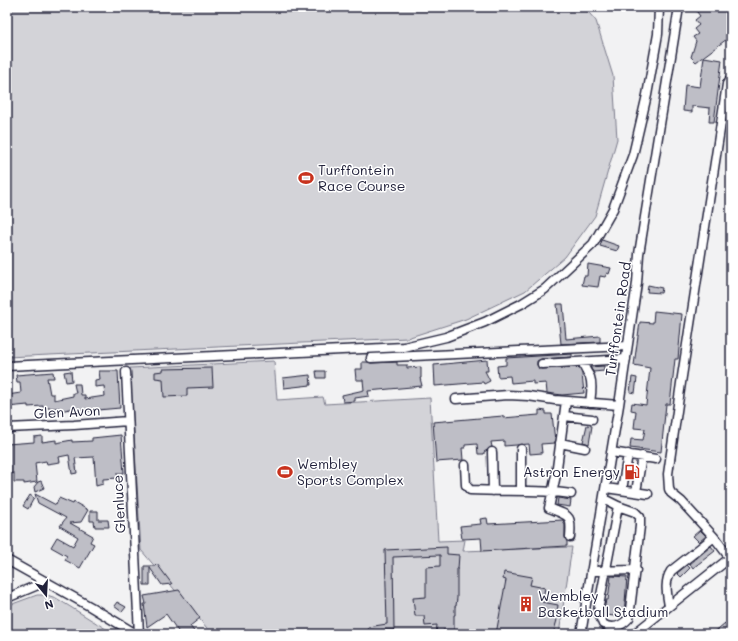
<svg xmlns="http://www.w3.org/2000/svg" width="738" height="641" viewBox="0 0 738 641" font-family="Mali,sans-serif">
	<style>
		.green { fill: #d3d3d8; stroke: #7a7a8a }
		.building { fill: #bebec6; stroke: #22223b }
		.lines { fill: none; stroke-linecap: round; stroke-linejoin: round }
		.minor-casing { stroke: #22223b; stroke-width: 11 }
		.minor { stroke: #fff; stroke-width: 8 }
		.labels { text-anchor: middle; stroke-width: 3; stroke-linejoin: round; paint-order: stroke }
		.poi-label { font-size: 14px; fill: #22223b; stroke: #fff; text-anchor: start }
		.street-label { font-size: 14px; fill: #22223b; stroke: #fff }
	</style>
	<rect width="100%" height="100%" fill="#f2f2f3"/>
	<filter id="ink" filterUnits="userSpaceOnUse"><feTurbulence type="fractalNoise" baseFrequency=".025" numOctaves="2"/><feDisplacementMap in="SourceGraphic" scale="8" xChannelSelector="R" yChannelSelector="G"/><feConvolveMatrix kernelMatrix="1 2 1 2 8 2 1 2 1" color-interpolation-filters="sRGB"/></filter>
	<g filter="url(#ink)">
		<path class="green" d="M7,7H584L596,21L613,76L617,139L595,216L565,257L525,291L466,319L407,338L7,357Z
			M274,361L277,400L323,397L325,404L430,398L438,541L465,540L463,551L572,547L559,634H212L141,550L130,368Z
			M37,595H47L56,598L114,634H7V606Z"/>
		<path class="building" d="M703,7H731V36L696,62L691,57L696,41L693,37L698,34L694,29L699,25L695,20L700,16L697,12Z
			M704,57L722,60L714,122H709L710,108L692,106V112L683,111L685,85L700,87Z
			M602,240L619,246L617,251L600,246Z
			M588,264L611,268L609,274L607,273L605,277L600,276L598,287L582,285L584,276H587Z
			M648,285L662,288L661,293L647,292Z
			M557,304H563L566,339L600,336V342L561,344Z
			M654,311L682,314L678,359H675L670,404H666L661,452L630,448L631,439L643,440L645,429L634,428L636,411L631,410L632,403L646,405L650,368L634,365L640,322L653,323Z
			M572,354V357L541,359L537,361V365L539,369H542L579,367L582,374L584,393L562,395L547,393L546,383L533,384V381L511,383L510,376L498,377L497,366L506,365V358Z
			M487,360L488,371H485L490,381L484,384L483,382L435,386L434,365Z
			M362,362H367L371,363L397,362V365H407V368L421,367V378H420L422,386L368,391L369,396L355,398V401L343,402L342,395L364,390L363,380H356L355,369H362Z
			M604,366V371L593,372L590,367Z
			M212,368L213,387L187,388V396L164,397L163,379L155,378V372L163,371V369Z
			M71,371L72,381L66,382L64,372Z
			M99,371H118L120,408L75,412V408L60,411L59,408H43V406L28,407V405L7,407V395L21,393L20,382H17L16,375L53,372L54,378H47L50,394H54V400L73,396V393H76L74,384H80L81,395H85V399L105,396L104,386L95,387V380L100,379Z
			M316,371H325V378H317Z
			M310,375L311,385L284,388L283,378Z
			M632,377L637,378L635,393L630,392Z
			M539,410L546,411V414H552L555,441V443L541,444L542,453L530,454L529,444L504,446V441L491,442L492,447L484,452V454H478L477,444L465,445V448H462L463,460L436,462L433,422L503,416V418L539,415Z
			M587,425L592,426L589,444L583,442Z
			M121,435L124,473H117L118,478L103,479V484L96,486L94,457L75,458L77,473L72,474L69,455L59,457L60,462L47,464L46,461L35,463L37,482L24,484V482H14V473L7,474V444L34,442V437L42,436V442L56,440V443L72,440V442L92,441V438Z
			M41,481L44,488L35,492L34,487L38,482Z
			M35,494L56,505L59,498L73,504L74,502L88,510L81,522L70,523L93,536L90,542L94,544L80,568L65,560L67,556L51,547L57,537L73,546L78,537L60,526L66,518L38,503Z
			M30,495L34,498L28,509L23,506Z
			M558,498L571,500L570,507L557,505Z
			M90,511H98V520H108L109,527H95L94,521H90Z
			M487,518L488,524L563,520L565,525V537L567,542V546L482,551L481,538L462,539L460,526L481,524L480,519Z
			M700,530L706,536L699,542L693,536Z
			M711,546L715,551L693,568L690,564Z
			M447,547V554L459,555L458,569H457V598L456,606H455V615H454V630H443V634H436L437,625L425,626L424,616H415L413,598L426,597V567L440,566V555L393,557L394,630H381L382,633L377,634H374V630H368V627L387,624L385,550Z
			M157,564L172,584L162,585L150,568V585H144V566H155Z
			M687,565L690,568L681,577L677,573Z
			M504,572L532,577L530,585L545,588L542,602L558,605L556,620H557L553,634H496L506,580L503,579Z
			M611,576L627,577L624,615L622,617L606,615L604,610L606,600H608Z
			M179,590L200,618L190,626L196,634H180L166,614L147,627L144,604H146L144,596Z
			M117,602L126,607L122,612L114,606Z
			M725,623L731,632V634H712Z"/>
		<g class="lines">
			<g class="minor-casing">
				<path id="minor" d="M371,358L627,346
					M583,362C584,369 587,371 590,377C593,385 591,394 590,403
					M542,364L626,359
					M7,366L404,347L446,337L485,322L521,304L545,289L593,244L613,209L633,155L647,95L658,34L659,7
					M126,372L139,634
					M456,399L508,395L528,396L555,400L619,405
					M566,401L556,475L549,508C569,516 572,514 570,537
					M564,416L592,419
					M7,428L74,425L128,421
					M560,443L585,448
					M521,449V490
					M492,452L493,491
					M611,452L656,459
					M465,465L466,485L470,490C504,492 537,489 571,494
					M606,488L648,494
					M622,490L628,454
					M636,492L642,456
					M604,499L618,506L635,512L640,517V526L629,618C622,626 612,630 603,624L598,611L618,506
					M730,558L714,537L681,501L671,493L669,489L668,474L681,383L727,84L731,78
					M7,560L91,607L136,634
					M591,571L636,570
					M7,598L45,582
					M669,606C667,594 664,582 671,571L714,537
					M581,634L619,405L637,283L639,254L679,7
					M634,634L731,557"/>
			</g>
			<use href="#minor" class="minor"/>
		</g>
	</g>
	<defs>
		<g id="stadium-bare" transform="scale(1.2)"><path d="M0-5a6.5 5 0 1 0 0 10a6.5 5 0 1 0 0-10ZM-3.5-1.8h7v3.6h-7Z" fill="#c8321e" stroke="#fff" stroke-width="2.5" paint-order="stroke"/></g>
		<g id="fuel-bare" transform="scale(1.2)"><path d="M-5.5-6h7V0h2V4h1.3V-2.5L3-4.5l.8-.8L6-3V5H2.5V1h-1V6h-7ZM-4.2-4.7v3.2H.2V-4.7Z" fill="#c8321e" stroke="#fff" stroke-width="2.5" paint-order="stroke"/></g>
		<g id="building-bare" transform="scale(1.2)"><path d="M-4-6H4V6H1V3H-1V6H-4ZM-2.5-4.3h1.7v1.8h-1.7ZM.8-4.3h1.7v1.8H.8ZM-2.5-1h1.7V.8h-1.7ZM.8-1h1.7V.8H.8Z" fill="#c8321e" stroke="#fff" stroke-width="2.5" paint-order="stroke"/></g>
	</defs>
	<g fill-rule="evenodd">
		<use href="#stadium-bare" x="306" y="178"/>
		<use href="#stadium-bare" x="285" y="472"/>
		<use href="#fuel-bare" x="632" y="472"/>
		<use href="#building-bare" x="526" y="604"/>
	</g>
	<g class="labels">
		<g class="poi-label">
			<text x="318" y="175">Turffontein<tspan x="318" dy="16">Race Course</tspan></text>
			<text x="297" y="469">Wembley<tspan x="297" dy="16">Sports Complex</tspan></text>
			<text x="620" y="477" text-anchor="end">Astron Energy</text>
			<text x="538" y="601">Wembley<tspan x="538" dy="16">Basketball Stadium</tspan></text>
		</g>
		<g class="street-label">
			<text transform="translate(618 319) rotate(-82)" y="5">Turffontein Road</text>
			<text transform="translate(67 412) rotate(-3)" y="5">Glen Avon</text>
			<text transform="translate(119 504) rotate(-93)" y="5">Glenluce</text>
		</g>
	</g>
	<rect width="738" height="641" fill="none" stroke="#fff" stroke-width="24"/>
	<rect x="12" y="12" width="714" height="617" fill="none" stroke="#22223b" stroke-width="1.5" filter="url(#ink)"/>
	<g transform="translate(46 595) rotate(162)" stroke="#ffffff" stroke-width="3" paint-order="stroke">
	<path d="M0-3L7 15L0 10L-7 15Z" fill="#22223b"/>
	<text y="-6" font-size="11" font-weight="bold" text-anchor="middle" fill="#22223b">N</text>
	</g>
</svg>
